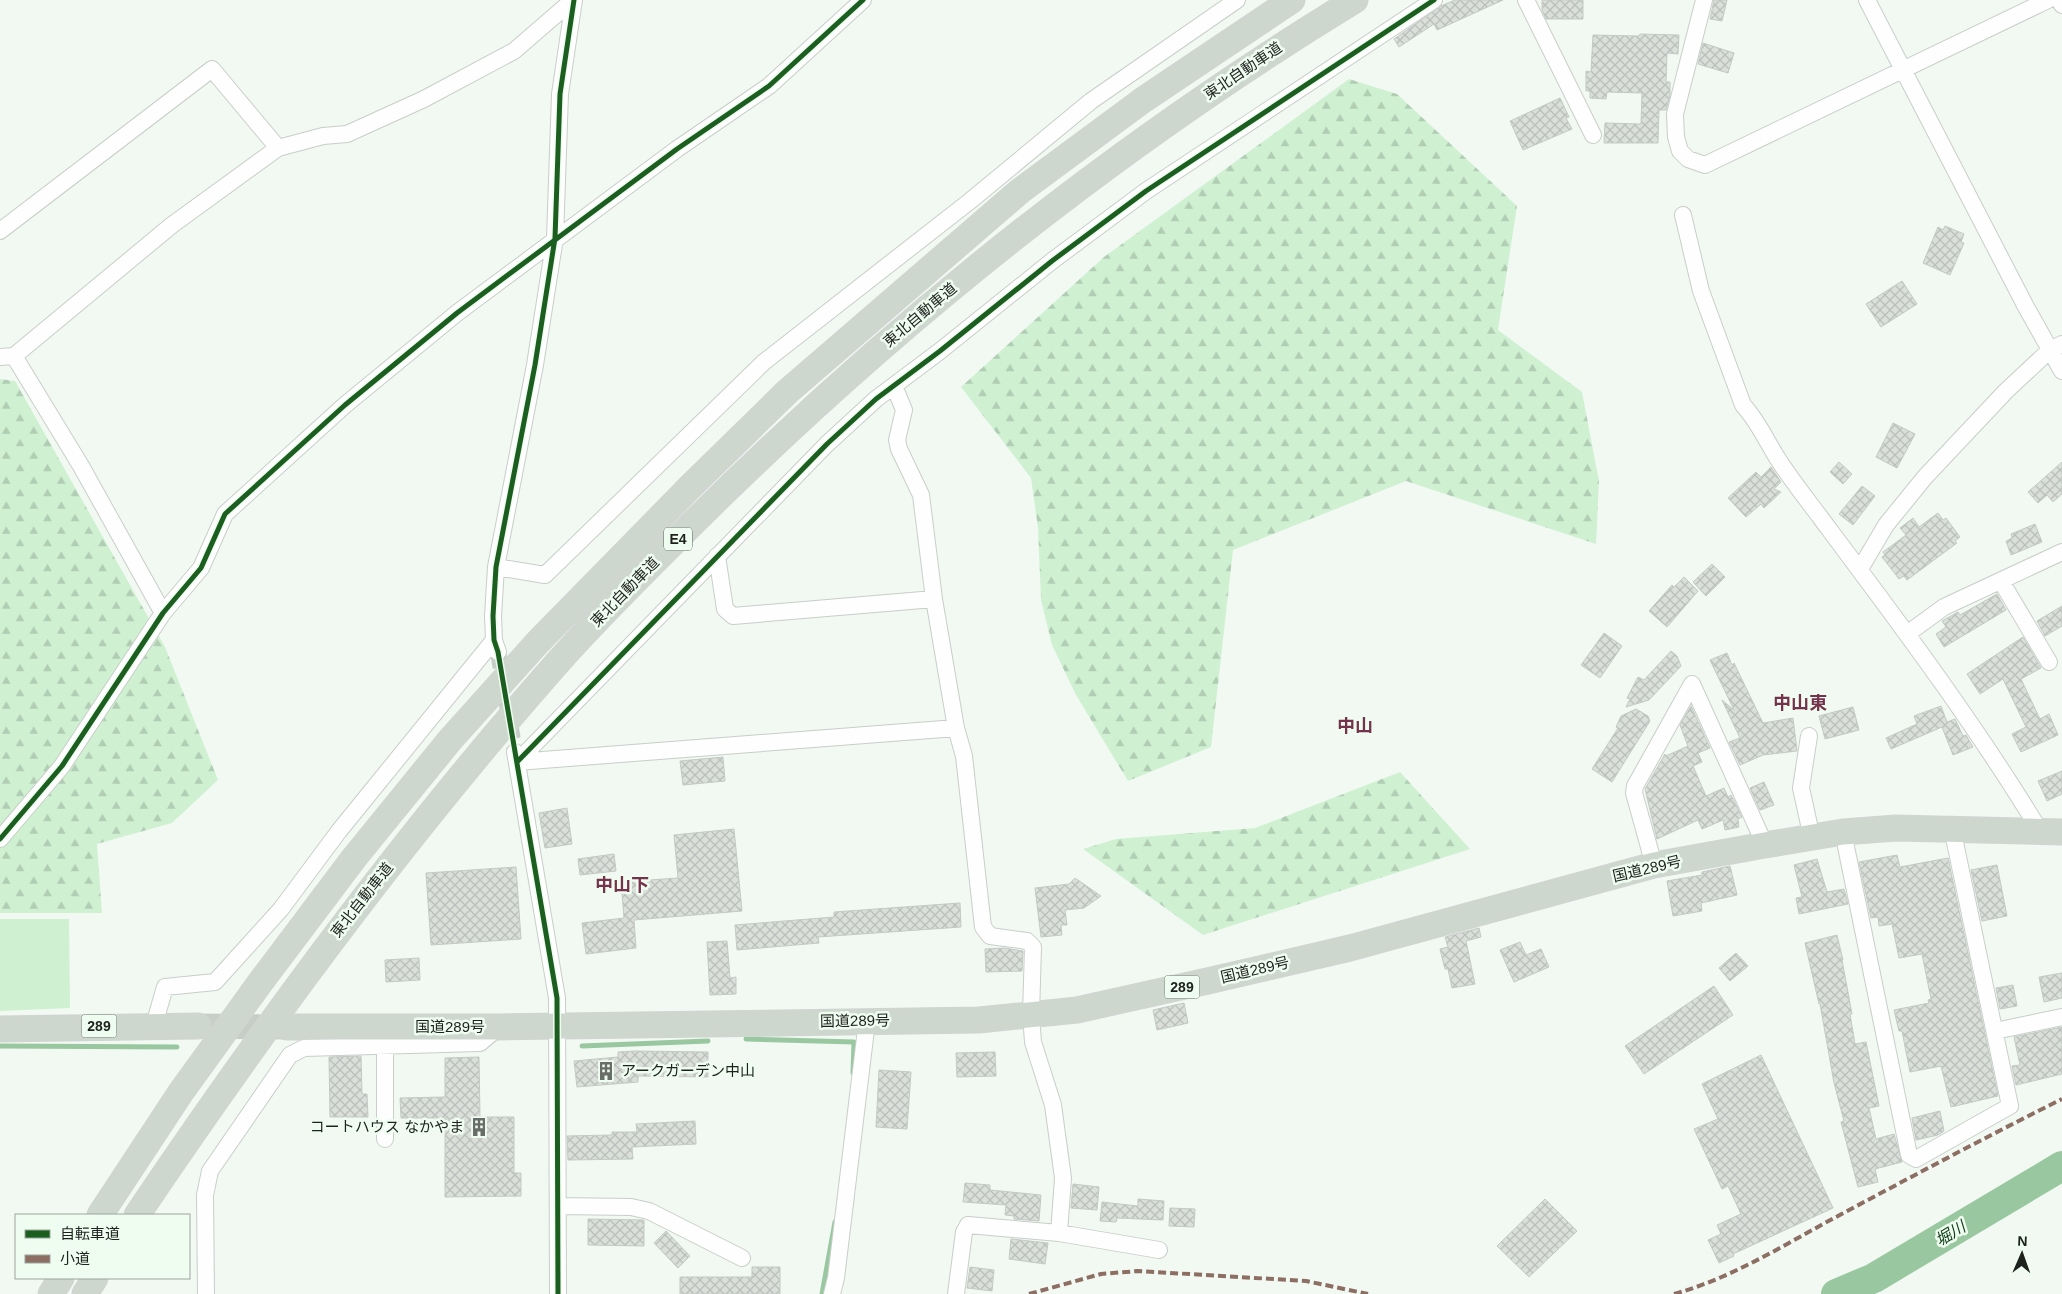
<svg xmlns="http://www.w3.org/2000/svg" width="2062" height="1294" viewBox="0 0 2062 1294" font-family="Arial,'Noto Sans JP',sans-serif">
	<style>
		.grass { fill: #cff1d2 }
		.forest { fill: url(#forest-firs) }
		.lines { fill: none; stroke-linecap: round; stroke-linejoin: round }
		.stream { stroke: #99c79f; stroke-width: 5 }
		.river { stroke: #99c79f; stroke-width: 30 }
		.building { fill: url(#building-cross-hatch); stroke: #c3c9c4 }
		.minor-tunnel { stroke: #c7cec8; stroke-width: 16; stroke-dasharray: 16 8; stroke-linecap: butt }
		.highway-tunnel { stroke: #c7cec8; stroke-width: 25; stroke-dasharray: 25 12; stroke-linecap: butt }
		.minor-casing { stroke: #c8cec9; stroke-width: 18 }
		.highway-casing { stroke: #d1d5d2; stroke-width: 27 }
		.minor { stroke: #fdfefd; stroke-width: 16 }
		.highway { stroke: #cdd7ce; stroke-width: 25 }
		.quiet { stroke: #8d6e63; stroke-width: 4; stroke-dasharray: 8 4; stroke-linecap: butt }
		.cycleway-casing { stroke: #effcf0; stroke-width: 8 }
		.cycleway { stroke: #1b5e20; stroke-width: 5 }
		.labels { text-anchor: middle; stroke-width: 5; stroke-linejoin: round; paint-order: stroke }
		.shield { fill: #effcf0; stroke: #5c635d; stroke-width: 1 }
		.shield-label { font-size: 14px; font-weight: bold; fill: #1d221e }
		.street-label { font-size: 15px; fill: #1d221e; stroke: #effcf0 }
		.poi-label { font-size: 15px; fill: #1d221e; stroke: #effcf0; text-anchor: start }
		.water-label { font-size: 16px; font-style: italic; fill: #0d3c18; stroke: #effcf0 }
		.quarter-label { font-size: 18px; font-weight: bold; fill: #76324d; stroke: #effcf0 }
	</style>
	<defs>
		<pattern id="forest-firs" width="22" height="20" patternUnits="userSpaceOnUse" patternTransform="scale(1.25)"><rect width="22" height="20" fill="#cff1d2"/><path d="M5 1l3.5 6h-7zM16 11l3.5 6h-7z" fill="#b1ceb4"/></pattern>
		<pattern id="building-cross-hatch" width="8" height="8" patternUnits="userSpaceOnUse" patternTransform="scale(1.25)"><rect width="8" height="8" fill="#dadfda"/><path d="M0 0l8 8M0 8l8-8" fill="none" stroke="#bbbfbb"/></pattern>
	</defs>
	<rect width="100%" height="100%" fill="#f2f9f3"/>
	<path class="grass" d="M0,919H69L70,1008L0,1011Z"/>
	<path class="forest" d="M1349,79L1397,94L1517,206L1498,330L1582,392L1599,481L1596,544L1406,481L1233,550L1211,747L1128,781L1076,695L1052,645L1041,600L1038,528L1031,478L961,387L1104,257Z
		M0,379L15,381L165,647L218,780L172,823L97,844L102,913H0Z
		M1400,772L1470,849L1203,935L1083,849L1116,839L1255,828Z"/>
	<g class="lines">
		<path class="stream" d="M746,1039L854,1042L853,1073
			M0,1046L177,1047
			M582,1046L708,1041
			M822,1294L835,1222"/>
		<path class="river" d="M1836,1294L1874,1278L2062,1166"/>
	</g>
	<path class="building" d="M1455,0H1503L1437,30L1434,24L1399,47L1394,39L1441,6Z
		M1542,0H1583V19H1546L1542,10Z
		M1714,0H1727L1722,21L1710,19Z
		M1640,34L1679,35L1678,54L1667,53L1666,82H1670V95L1666,110H1659L1658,143H1604L1605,123L1641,124L1642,93L1607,92L1606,99L1590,98V91H1586V71L1591,72L1593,35L1639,36Z
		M1703,43L1734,53L1728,73L1698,64Z
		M1560,98L1569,117L1566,118L1572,129L1523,150L1510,121Z
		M1945,226L1964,234L1961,242L1964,243L1950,275L1923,263L1938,227L1943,230Z
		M1902,281L1917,304L1881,327L1866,304Z
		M1893,423L1915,434L1897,468L1876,457Z
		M1839,462L1852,474L1843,484L1830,472Z
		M2062,462V494L2053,502L2047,495L2038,503L2028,492Z
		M1771,467L1781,482L1774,489L1781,492L1764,508L1761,504L1746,517L1728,498L1756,472L1761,477Z
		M1862,486L1875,496L1853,525L1839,514Z
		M1938,513L1943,520L1946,518L1960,537L1955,541L1957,543L1907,580L1904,576L1899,579L1882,557L1885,555L1883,552L1906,535L1900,528L1913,518L1919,527Z
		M2035,524L2042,542L2011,555L2006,541L2012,538L2011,534Z
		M1712,564L1725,577L1706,596L1693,582Z
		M1684,577L1698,591L1667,627L1649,611L1672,585L1674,587Z
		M1997,594L2006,610L1944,647L1936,634L1946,627L1942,621L1958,612L1960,615Z
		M2062,606V626L2045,636L2037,621Z
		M1604,633L1622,646L1600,678L1581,665Z
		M2023,637L2041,668L2021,679L2040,719L2049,714L2058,735L2021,752L2012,734L2026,727L2003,679L1980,694L1967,674Z
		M1671,651L1677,656L1681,666L1649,700L1626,707L1630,699L1627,698L1638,677L1644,680Z
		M1727,653L1732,665L1734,663L1763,723L1793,718L1797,751L1763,755L1740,765L1729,742L1740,738L1722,700L1734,710L1710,660Z
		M1691,706L1710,748L1698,753L1702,762L1693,766L1706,796L1724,788L1728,797L1731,795L1742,817L1738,819L1739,827L1725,830L1723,820L1702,829L1698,820L1657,839L1645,789L1665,754L1666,756L1688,746L1680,725Z
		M1941,706L1947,722L1955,719L1963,736L1966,735L1973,747L1953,755L1942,727L1891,749L1886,738L1917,724L1914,716Z
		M1853,707L1859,730L1825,739L1819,716Z
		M1636,709L1648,716L1650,721L1612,782L1592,769L1618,728L1616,727L1621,716Z
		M723,757L725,781L683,785L680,761Z
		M2062,771V794L2047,801L2038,781Z
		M1764,782L1774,805L1760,810L1750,788Z
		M567,808L572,844L545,848L539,813Z
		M734,829L742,911L634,920L636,948L586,954L582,923L624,918L621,882L678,878L674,835Z
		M614,854L616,871L580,875L578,859Z
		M1897,855L1900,867L1948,858L1998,1096L1951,1107L1941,1066L1910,1072L1902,1031H1899L1894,1010L1929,1003L1928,1000L1931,999L1922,954L1899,958L1892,924L1879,926L1878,917L1871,918L1859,862Z
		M1817,859L1827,892L1844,889L1848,904L1799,914L1796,898L1802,897L1794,865Z
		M1997,865L2007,916L1982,921L1971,870Z
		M1730,866L1737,895L1701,903L1702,911L1673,916L1667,881L1702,875V872Z
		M516,867L521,939L431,945L426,873Z
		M1075,878L1101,896L1084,908L1065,910L1067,925H1061L1062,935L1041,937L1035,888L1069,884Z
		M960,903L961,927L818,937L819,943L737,950L735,925L834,917V912Z
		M1479,928L1481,937L1466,941L1475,984L1452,988L1448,969H1445L1440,949L1448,947L1445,937Z
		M1837,935L1843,960H1842L1852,1014H1850L1855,1044L1866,1042L1879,1106L1869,1108L1876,1139L1894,1134L1902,1162L1875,1169L1878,1182L1858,1187L1841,1122L1844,1121L1834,1083L1820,1004H1819L1805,943Z
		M727,941L730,978L736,977V994L710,995L707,942Z
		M1520,942L1526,955L1541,949L1549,967L1514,982L1500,950Z
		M1004,948L1023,951L1022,971L986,972L985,949Z
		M1736,953L1748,966L1730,981L1719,968Z
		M419,958L420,980L386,982L385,960Z
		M2062,973V998L2044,1002L2039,977Z
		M2013,985L2017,1006L2000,1009L1996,988Z
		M1714,986L1733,1015L1644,1074L1625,1046Z
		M1184,1003L1188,1023L1157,1030L1153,1010Z
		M2062,1027V1074L2016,1085L2012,1066L2020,1065L2014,1037Z
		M635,1051L708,1052V1077L638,1076V1082L577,1087L574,1061L618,1057V1052Z
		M995,1052L996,1076L957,1077L956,1053Z
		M1761,1055L1833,1208L1733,1254L1734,1256L1719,1263L1708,1240L1721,1234L1717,1225L1741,1214L1728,1186L1722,1189L1694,1129L1718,1119L1702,1084Z
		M361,1056L362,1094H367L368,1117H330L329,1057Z
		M479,1057L480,1117H514V1173H521V1196L445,1197V1118H401L400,1098L445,1097V1058Z
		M879,1070L911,1072L907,1129L876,1127Z
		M1940,1111L1944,1131L1938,1135L1916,1140L1912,1118Z
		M695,1121L696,1144L632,1147L633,1159L568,1160L567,1136L612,1135V1132H637L636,1124Z
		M965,1183L990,1185V1190L1041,1195L1039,1221L1014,1219V1216L1005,1215L1006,1205L963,1202Z
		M1073,1184L1099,1187L1097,1210L1071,1208Z
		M1138,1199L1164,1201L1163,1220L1117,1218L1116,1222L1100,1221L1102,1202L1138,1206Z
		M1545,1199L1577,1231L1529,1277L1497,1246Z
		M1170,1208L1195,1209L1194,1227L1169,1226Z
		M588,1219L644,1220V1246L588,1245Z
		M666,1231L690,1256L678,1268L654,1243Z
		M1011,1239L1048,1243L1045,1264L1009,1259Z
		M752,1267H780V1294H680V1277H752Z
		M970,1267L994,1270L992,1291L967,1288Z"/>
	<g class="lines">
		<path class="minor-tunnel" d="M498,652L515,752"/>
		<path class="highway-tunnel" d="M198,1026L286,1027"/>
		<g class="minor-casing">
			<path id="minor" d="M1526,0L1593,135
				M1704,0L1675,114L1676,137L1680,151L1688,159L1705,165L2048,0
				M1867,0L2026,307L2062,371
				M2059,0L2062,5
				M1683,215L1701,291L1743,405C1757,420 1765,438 1776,456C1789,477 1805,497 1820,517C1897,620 1974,722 2040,831
				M0,231L212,69L278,148
				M14,356L172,225L278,148L323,136L347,134L424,99L514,51L573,0
				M0,357L14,356L81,466L163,613
				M894,386L904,410L897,440L899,449L921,495L934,599L956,728L964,756L983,927L990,936L1027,941L1033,947L1031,1015L1033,1042L1053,1105L1063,1178L1059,1233
				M717,556L725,609L733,616L934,599
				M496,567L545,575L764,362L970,201L1091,101L1237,0
				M1860,569L1886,525L1925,477L2006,391L2050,350L2062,344
				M2001,581L2049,662
				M1907,634L1944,607L2062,552
				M498,652L494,640L493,616L496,567L535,365L555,238L560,94L574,0
				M1809,736L1801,788L1812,838
				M515,752L557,998L558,1294
				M517,762L827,444L876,399L940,351L1052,261L1146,191L1434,0
				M517,762L956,728
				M1843,832L1909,1155L1916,1159L2010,1106L1952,828
				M0,839L62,766L163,613L201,568L225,514L345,405L457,313L677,149L769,86L863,0
				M1654,865L1634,793L1635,786L1692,684L1765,845
				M154,1025L165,987L215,982L281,909L339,831L494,640
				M1995,1031L2062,1017
				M385,1046V1139
				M558,1206L631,1207L649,1211L742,1258
				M206,1294L205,1195L210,1171L290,1055L304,1048L480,1043L499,1027
				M832,1294L836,1278L867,1021
				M956,1294L964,1232L968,1225L1059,1233L1159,1250"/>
		</g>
		<g class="highway-casing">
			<path id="highway" d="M287,1027H499L979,1020L1077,1010L1212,980L1350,948L1654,865L1765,845L1843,832L1896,828L2062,832
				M0,1029L198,1026
				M100,1215L181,1092L262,980L354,858L450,740L538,642L691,486L787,392L1020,191L1143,100L1292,0
				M137,1215C267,1022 405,835 559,661C602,613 648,568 693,523C893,324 1114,147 1355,0
				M51,1294L61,1278
				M85,1294L95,1278"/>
		</g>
		<use href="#minor" class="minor"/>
		<use href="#highway" class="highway"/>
		<path class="quiet" d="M1029,1294L1101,1274L1138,1271L1306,1281L1368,1294
			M1674,1294C1732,1278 1784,1245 1836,1217C1911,1177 1986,1137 2062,1099"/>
		<g class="cycleway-casing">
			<path id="cycleway" d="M517,762L827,444L876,399L940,351L1052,261L1146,191L1434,0
				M0,839L62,766L163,613L201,568L225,514L345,405L457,313L677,149L769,86L863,0
				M558,1294L557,998L498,652L494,640L493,616L496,567L535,365L555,238L560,94L574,0"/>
		</g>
		<use href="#cycleway" class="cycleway"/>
	</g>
	<defs>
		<g id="building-bare" transform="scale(1.5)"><path d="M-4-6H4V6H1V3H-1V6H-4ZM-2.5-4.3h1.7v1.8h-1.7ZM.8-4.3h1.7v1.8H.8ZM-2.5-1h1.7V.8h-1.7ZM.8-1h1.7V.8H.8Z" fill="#686d69" stroke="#effcf0" stroke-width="2.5" paint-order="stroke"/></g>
	</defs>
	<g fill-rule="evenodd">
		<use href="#building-bare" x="606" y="1071"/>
		<use href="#building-bare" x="479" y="1127"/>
	</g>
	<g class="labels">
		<g class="shield">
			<rect x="664" y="527.5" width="28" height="23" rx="4"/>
			<rect x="1164.5" y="975.5" width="35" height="23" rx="4"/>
			<rect x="81.5" y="1014.5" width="35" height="23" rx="4"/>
		</g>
		<g class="shield-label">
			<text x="678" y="544">E4</text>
			<text x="1182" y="992">289</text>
			<text x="99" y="1031">289</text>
		</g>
		<g class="street-label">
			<text transform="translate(1243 71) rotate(-34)" y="5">東北自動車道</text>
			<text transform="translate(920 315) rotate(-40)" y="5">東北自動車道</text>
			<text transform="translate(625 592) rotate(-46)" y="5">東北自動車道</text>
			<text transform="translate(1647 869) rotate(-13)" y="5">国道289号</text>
			<text transform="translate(362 900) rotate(-52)" y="5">東北自動車道</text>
			<text transform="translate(1255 970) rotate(-13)" y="5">国道289号</text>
			<text transform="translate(855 1021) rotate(-1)" y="5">国道289号</text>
			<text x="450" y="1032">国道289号</text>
		</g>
		<g class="poi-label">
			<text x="621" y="1076">アークガーデン中山</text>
			<text x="464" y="1132" text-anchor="end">コートハウス なかやま</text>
		</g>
		<g class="water-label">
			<text transform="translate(1950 1233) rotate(-31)" y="6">堀川</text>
		</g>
		<g class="quarter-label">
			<text x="1800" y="709">中山東</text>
			<text x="1355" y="732">中山</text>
			<text x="622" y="891">中山下</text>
		</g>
	</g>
	<rect x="15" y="1214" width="175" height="65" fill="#effcf0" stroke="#9ba59c"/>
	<rect x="25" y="1230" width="25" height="8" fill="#1b5e20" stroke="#9ba59c"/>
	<text x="60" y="1239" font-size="15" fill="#1d221e">自転車道</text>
	<rect x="25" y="1255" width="25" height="8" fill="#8d6e63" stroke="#9ba59c"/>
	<text x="60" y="1264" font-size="15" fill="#1d221e">小道</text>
	<g transform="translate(2022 1254) rotate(2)" stroke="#effcf0" stroke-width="4" paint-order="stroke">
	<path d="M0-4L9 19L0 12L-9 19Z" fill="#1d221e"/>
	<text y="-8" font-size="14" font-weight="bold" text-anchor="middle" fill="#1d221e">N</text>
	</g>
</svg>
